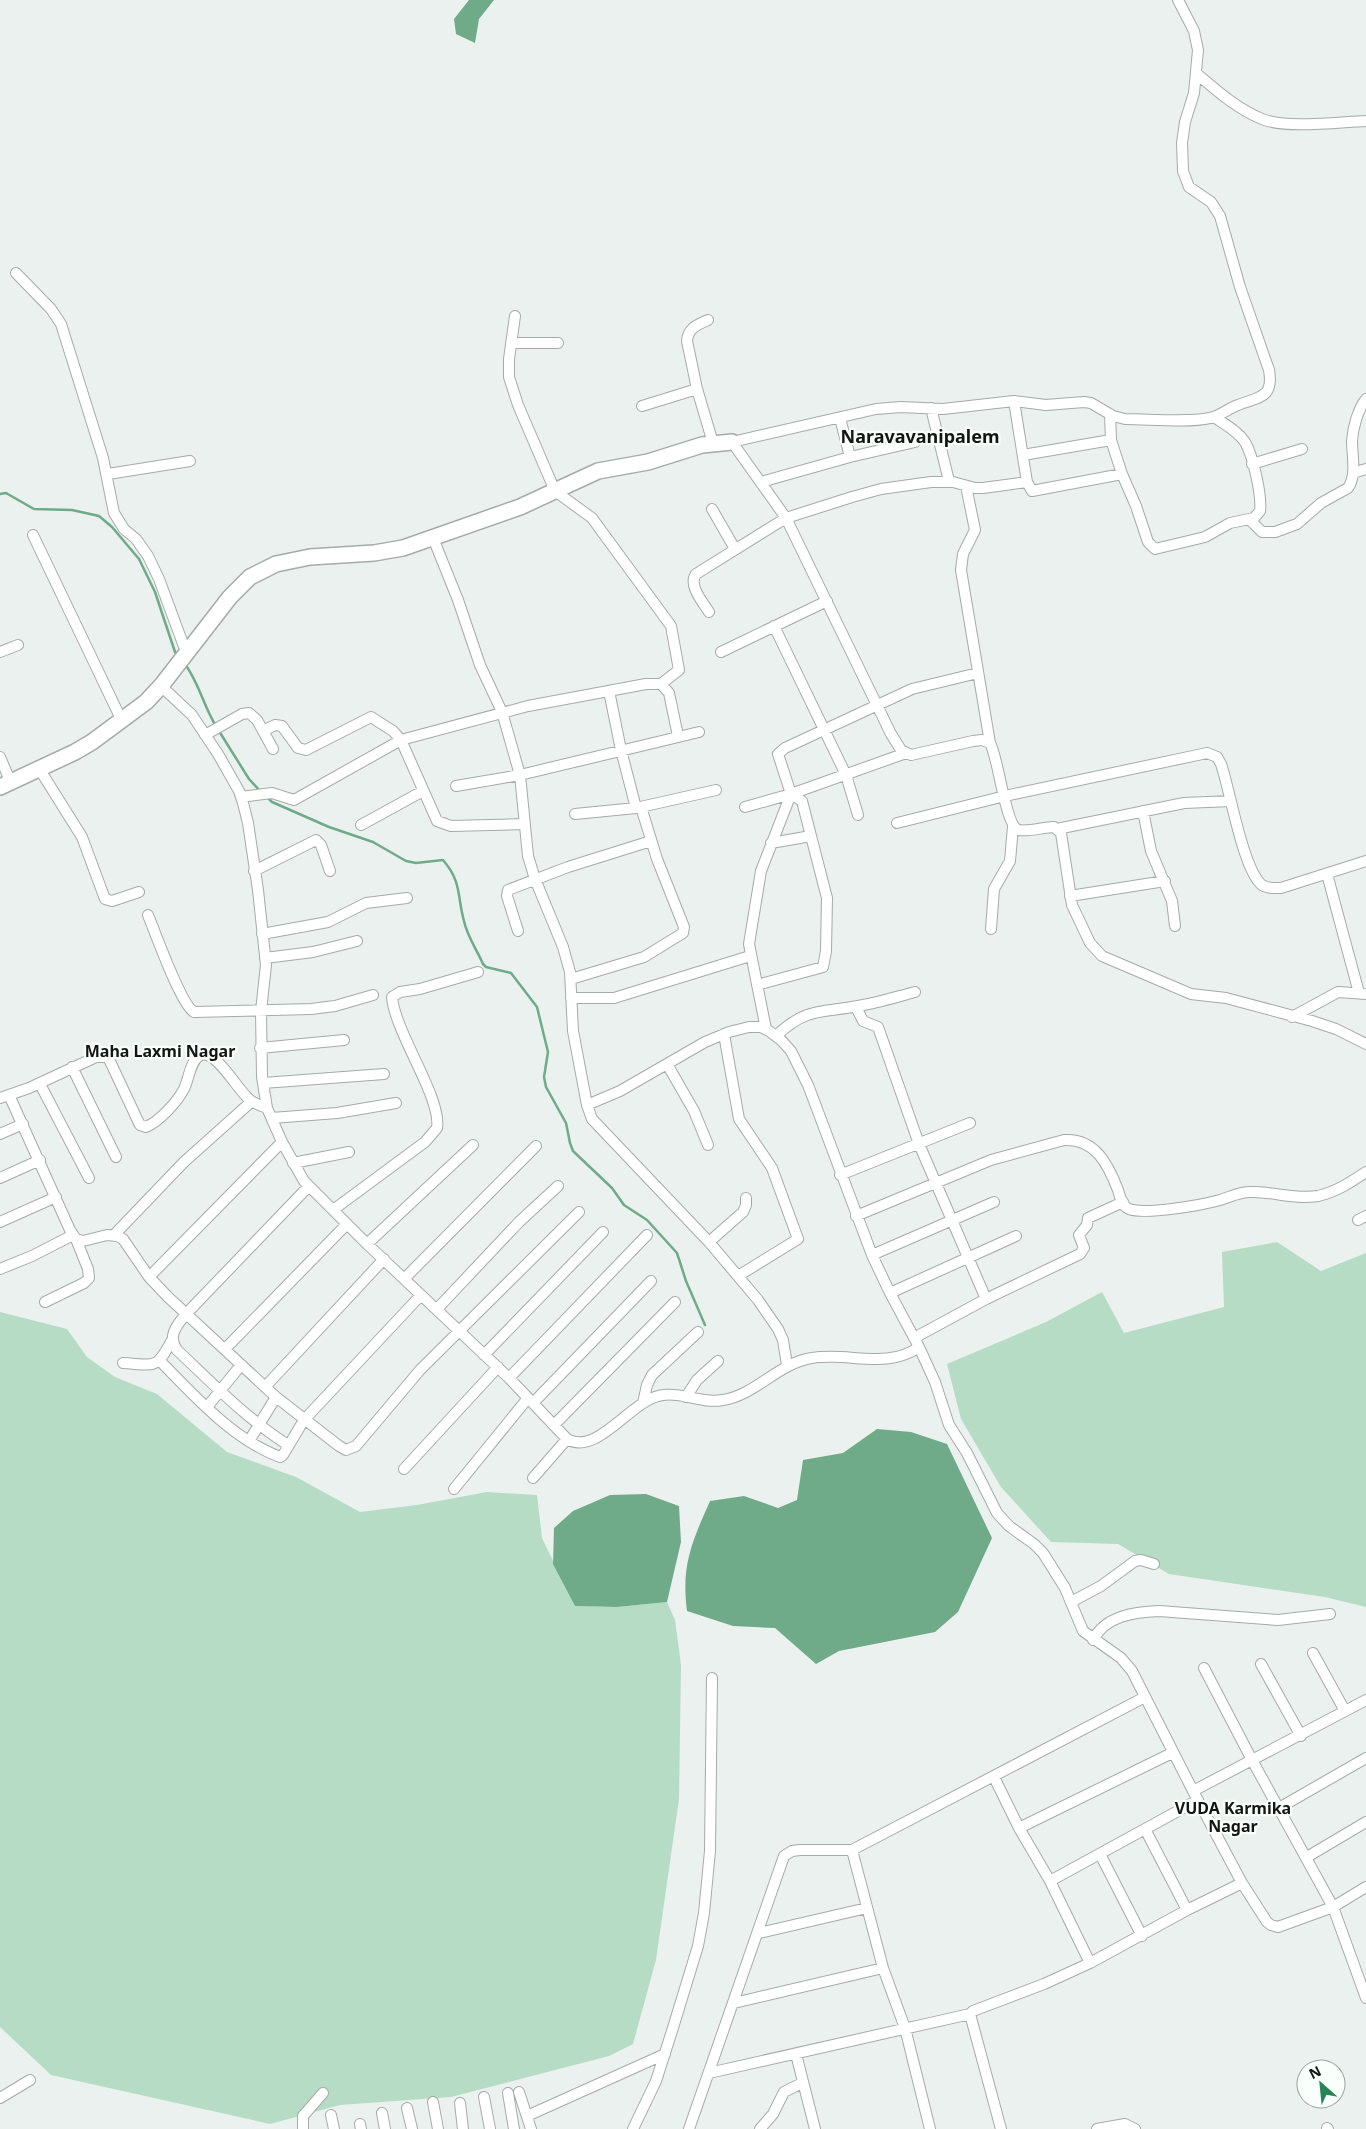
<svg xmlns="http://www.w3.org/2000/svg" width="1366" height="2129" viewBox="0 0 1366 2129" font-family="'Noto Sans',sans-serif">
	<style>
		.green { fill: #b6dcc6 }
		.water { fill: #6fab89 }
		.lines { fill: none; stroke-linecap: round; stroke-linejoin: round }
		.stream { stroke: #6fab89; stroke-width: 2.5 }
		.street-casing { stroke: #a5aba7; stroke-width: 12 }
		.secondary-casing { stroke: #a5aba7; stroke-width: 18 }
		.street { stroke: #fff; stroke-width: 10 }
		.secondary { stroke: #fff; stroke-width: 15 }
		.labels { text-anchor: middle; stroke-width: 4.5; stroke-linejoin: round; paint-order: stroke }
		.neighbourhood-label { font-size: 16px; font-weight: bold; fill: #141614; stroke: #f9fffb }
		.quarter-label { font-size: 18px; font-weight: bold; fill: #141614; stroke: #f9fffb }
	</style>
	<rect width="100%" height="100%" fill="#ebf1ee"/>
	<path class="green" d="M1277,1242L1321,1271L1366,1253V1607L1325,1597L1169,1574L1118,1544L1051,1542L1001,1487L961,1419L947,1364L1046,1322L1102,1292L1124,1333L1224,1307L1222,1252Z
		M0,1312L67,1329L87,1357L115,1377L157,1394L227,1452L296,1477L360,1512L417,1505L487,1492L537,1495L542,1538L575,1606L617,1607L667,1602L675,1620L681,1665L679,1799L656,1960L633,2044L609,2056L451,2097L340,2105L270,2124L51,2075L0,2027Z"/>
	<path class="water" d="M469,0H494L479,19L475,43L456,34L454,19Z
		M877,1429L911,1432L947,1444L992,1538L958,1612L935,1632L839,1651L816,1664L775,1628L733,1626L687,1611C681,1565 692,1542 710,1501L744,1496L778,1508L797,1500L803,1460L843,1453Z
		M646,1494L679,1506L681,1542L667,1602L617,1607L575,1606L553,1564L554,1528L573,1511L610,1495Z"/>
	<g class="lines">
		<path class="stream" d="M0,494L6,493L34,509L72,510L99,516L112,527L139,559L155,592L175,652L178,656
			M185,664C199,683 204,707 216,726
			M219,731L249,779L261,792
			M267,797L272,802L329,827L373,842L406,861L416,863L443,860C462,882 457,896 464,921C467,936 477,950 483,964L486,967L511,973L537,1007L548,1052L544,1077L546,1087L566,1123L570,1143L573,1151L612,1188L624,1205L647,1220L677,1253L686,1281L705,1325"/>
		<g class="street-casing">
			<path id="street" d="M1178,0L1194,31L1198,50L1194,93L1185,122L1182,143L1183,171L1189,187L1211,202L1220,216L1240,287L1269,370C1274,398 1259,397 1238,405C1229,408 1220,416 1210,418C1187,423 1150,419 1125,419L1113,416L1091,403L1084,402L1046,405L1014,401L943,409L901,407L876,409L732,442L786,518L891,734L901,750L911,755L973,741L982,740L990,743C999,759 1005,827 1019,830C1030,832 1043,827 1054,827L1061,833L1072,905L1090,943L1102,956L1191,994L1226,998L1312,1021L1336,1029L1366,1044
				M1196,73C1216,90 1237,109 1262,119C1286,129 1339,122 1366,121
				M16,273L51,309L61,324L103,458L114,513L124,529L136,539L148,556L159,579L186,652
				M515,316L509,359V377L518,405L555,491L592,518L671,626L679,670L661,684
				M708,320C697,325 688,328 687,341L697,389L713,443
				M511,343H558
				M1014,401L1027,482L1032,491L1122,474
				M642,406L697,389
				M931,408L949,481
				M1110,414L1111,440L1122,474L1136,506L1148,542L1155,549L1205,537L1230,523L1254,518L1260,511C1262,495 1253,456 1245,442C1238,431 1224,424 1214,417
				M840,418L850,457L915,442
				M1023,455L1111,440
				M1252,464L1302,449
				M1353,473L1366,469
				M108,474L190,461
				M761,482L850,457
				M966,486L975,530L963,554L961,570L990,743
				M712,509L735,549
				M1250,520L1262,532H1275L1297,524L1321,503L1348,488C1357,475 1352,456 1352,441C1353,427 1358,409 1366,399
				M33,535L122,721
				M433,538L458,600L480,665L502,712L520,775L456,786
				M709,612C702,601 688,585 696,574L786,518L852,497L881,489L931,482H953L975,488H983L1027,482
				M774,626L846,775L858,815
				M0,652L18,645
				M721,652L827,601
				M161,686L192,715L218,754L239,791L243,803L248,823L258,890L266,965L261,1011L262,1077L267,1108L282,1142L304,1181L367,1244L509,1378L567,1439C598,1457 632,1398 663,1395C683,1392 702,1404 723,1400C756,1395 778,1363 812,1358C849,1352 887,1370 919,1347
				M609,691L621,750L636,808
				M263,731L275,725L282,726L298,748L306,750L371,717L393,731L401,740L437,821L451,826L524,824
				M699,732L520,775L528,856L535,879L563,947L570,972L573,1031L587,1105L592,1119L709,1242L758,1300L778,1329L783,1340L787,1365
				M205,735L242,714L249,713L257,720L273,749
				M0,757L11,783
				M40,770L82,837L105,899L112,901L139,892
				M241,797L272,793L294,800L401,740L528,706L646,684H661L669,693L678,736
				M745,807L791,794L906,753
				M1143,811L1151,851L1172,901L1175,926
				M575,814L636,808L716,790
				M897,823L1005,796L1207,753L1217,757L1221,764C1230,790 1243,870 1262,885C1268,889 1275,888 1281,888L1366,861
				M361,825L423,791
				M1057,829L1184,803L1231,801
				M771,843L811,836L802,801L791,794
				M254,871L316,840L321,845L330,871
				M1327,874L1359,993
				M1070,896L1165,881
				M148,915C155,932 181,1005 194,1012L311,1009L335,1006L373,995
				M991,929L994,889L1010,861L1013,826
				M518,931L507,896L508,890L568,867L651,841
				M262,934L328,922L366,903L407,898
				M265,958L313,952L357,941
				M571,979L644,957L683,933L684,927L657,859L641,807
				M757,985L823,967L826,951L827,898L811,836
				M571,998H614L750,956
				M856,1007L863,1021L878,1027L919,1144L986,1299
				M1292,1017L1338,992L1366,994
				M766,1029L749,944L761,871L791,794L778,754L785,748L912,689L978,673
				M724,1034L739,1119L772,1168L798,1239L738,1276
				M776,1036C806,1007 822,1013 858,1006C877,1003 896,997 915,992
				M260,1048L344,1040
				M667,1064L694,1111L708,1145
				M72,1067L116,1157
				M263,1083L384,1074
				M40,1084L89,1178
				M9,1095L70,1230L76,1239L83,1241L107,1235L117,1236L123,1239L149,1277L168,1297L276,1397L339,1446L346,1450L356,1446L420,1370L579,1212
				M0,1098L29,1088L96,1057H108L138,1121L140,1125L146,1127C160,1121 177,1102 184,1089C189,1079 190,1060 201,1055C216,1049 238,1091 250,1100C255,1104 262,1106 267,1108
				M587,1105L620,1091L705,1042L729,1032L749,1027H761L769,1031L781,1040L791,1051L808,1085L872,1255L890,1293L919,1347L935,1382L949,1425L967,1453L997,1513L1009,1526L1034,1544L1043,1553L1065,1588L1083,1631L1121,1658L1132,1671L1193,1791
				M272,1118L337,1113L396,1103
				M0,1134L23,1124
				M293,1163L349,1152
				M840,1175L970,1123
				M0,1178L40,1160
				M333,1210L425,1142L437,1128C442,1098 395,1033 392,997L400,992L420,989L478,972
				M856,1216L991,1160L1064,1140C1095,1138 1108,1164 1118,1190C1120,1197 1122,1206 1129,1209C1146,1215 1202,1205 1220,1200C1230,1197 1239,1192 1250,1192C1272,1191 1295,1200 1318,1196C1336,1192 1351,1182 1366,1172
				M1358,1220L1366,1216
				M0,1222L56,1197
				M114,1235L184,1162L251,1102
				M709,1242L743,1212L746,1205V1198
				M367,1244L473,1145
				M872,1255L994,1202
				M0,1269L32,1256L73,1235
				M149,1277L282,1142
				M404,1279L536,1146
				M890,1293L1016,1236
				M45,1302L84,1283L89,1278L88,1269L76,1239
				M437,1309L519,1222L558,1186
				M914,1338L986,1299L1080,1254L1084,1248L1079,1235L1087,1225L1088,1218L1123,1202
				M225,1349L347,1224
				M484,1355L603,1232
				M160,1361C195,1396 232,1439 280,1457L283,1455L304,1420L421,1295
				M123,1363C156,1365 156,1370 172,1340
				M509,1378L647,1235
				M265,1387L384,1259
				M686,1397L697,1380L718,1361
				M533,1403L651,1281
				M643,1403L647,1385L652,1375L698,1332
				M207,1407L241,1365
				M554,1425L675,1302
				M249,1441L276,1397
				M288,1445C247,1419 212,1383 177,1350C167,1336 177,1325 186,1314L309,1186
				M404,1469L498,1367
				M533,1478L567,1439
				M454,1489L528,1398
				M1071,1602L1101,1586L1135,1561L1141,1560L1154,1564
				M1093,1640C1105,1616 1134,1612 1159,1611L1278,1620L1330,1614
				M1313,1653L1345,1711
				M1261,1664L1301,1736
				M1204,1668L1252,1760L1333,1907L1366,1998
				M994,1777L1019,1828L1050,1881L1090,1963
				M1279,1808L1366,1758
				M1019,1828L1172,1753
				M1145,1829L1187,1910
				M852,1850L883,1968L905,2028L930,2129
				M1100,1854L1142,1936
				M1307,1857L1366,1822
				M1050,1881L1198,1800
				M1242,1883L1267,1922L1271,1925L1278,1927L1333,1907L1366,1887
				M759,1933L867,1908
				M734,2003L883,1968
				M970,2014L1001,2129
				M796,2054L815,2129
				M709,2073L970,2014L973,2011L1044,1984L1090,1963L1187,1910L1242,1883L1193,1791L1366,1700
				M519,2092L531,2129
				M508,2093L514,2129
				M484,2097L490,2129
				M0,2098L30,2080
				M433,2102L438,2129
				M460,2103L463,2129
				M407,2108L412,2129
				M382,2113L385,2129
				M331,2115L334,2129
				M527,2116L665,2054
				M360,2124L361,2129
				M1327,2128L1328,2129
				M303,2129V2116L323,2093
				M633,2129L656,2081L672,2031L698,1946L704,1913L710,1851L712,1678
				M689,2129L784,1856L792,1851L800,1850H852L1145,1697
				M760,2129L773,2114L784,2092L802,2083
				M1097,2129L1125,2124L1135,2129"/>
		</g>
		<g class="secondary-casing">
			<path id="secondary" d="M0,787L75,752L92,742L146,702L161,686L230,597L250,577L276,564L310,557L374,553L403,548L520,507L598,471L648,462L702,445L732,442"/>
		</g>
		<use href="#street" class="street"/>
		<use href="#secondary" class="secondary"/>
	</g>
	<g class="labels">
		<g class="neighbourhood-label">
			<text x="160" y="1057">Maha Laxmi Nagar</text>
			<text x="1233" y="1814">VUDA Karmika<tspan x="1233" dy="18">Nagar</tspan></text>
		</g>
		<g class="quarter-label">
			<text x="920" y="443">Naravavanipalem</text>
		</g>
	</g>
	<g transform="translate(1321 2084) rotate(333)"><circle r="24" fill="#f9fffb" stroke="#9da29f"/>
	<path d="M0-4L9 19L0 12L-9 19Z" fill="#288359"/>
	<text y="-8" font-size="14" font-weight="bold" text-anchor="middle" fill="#141614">N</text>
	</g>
</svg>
